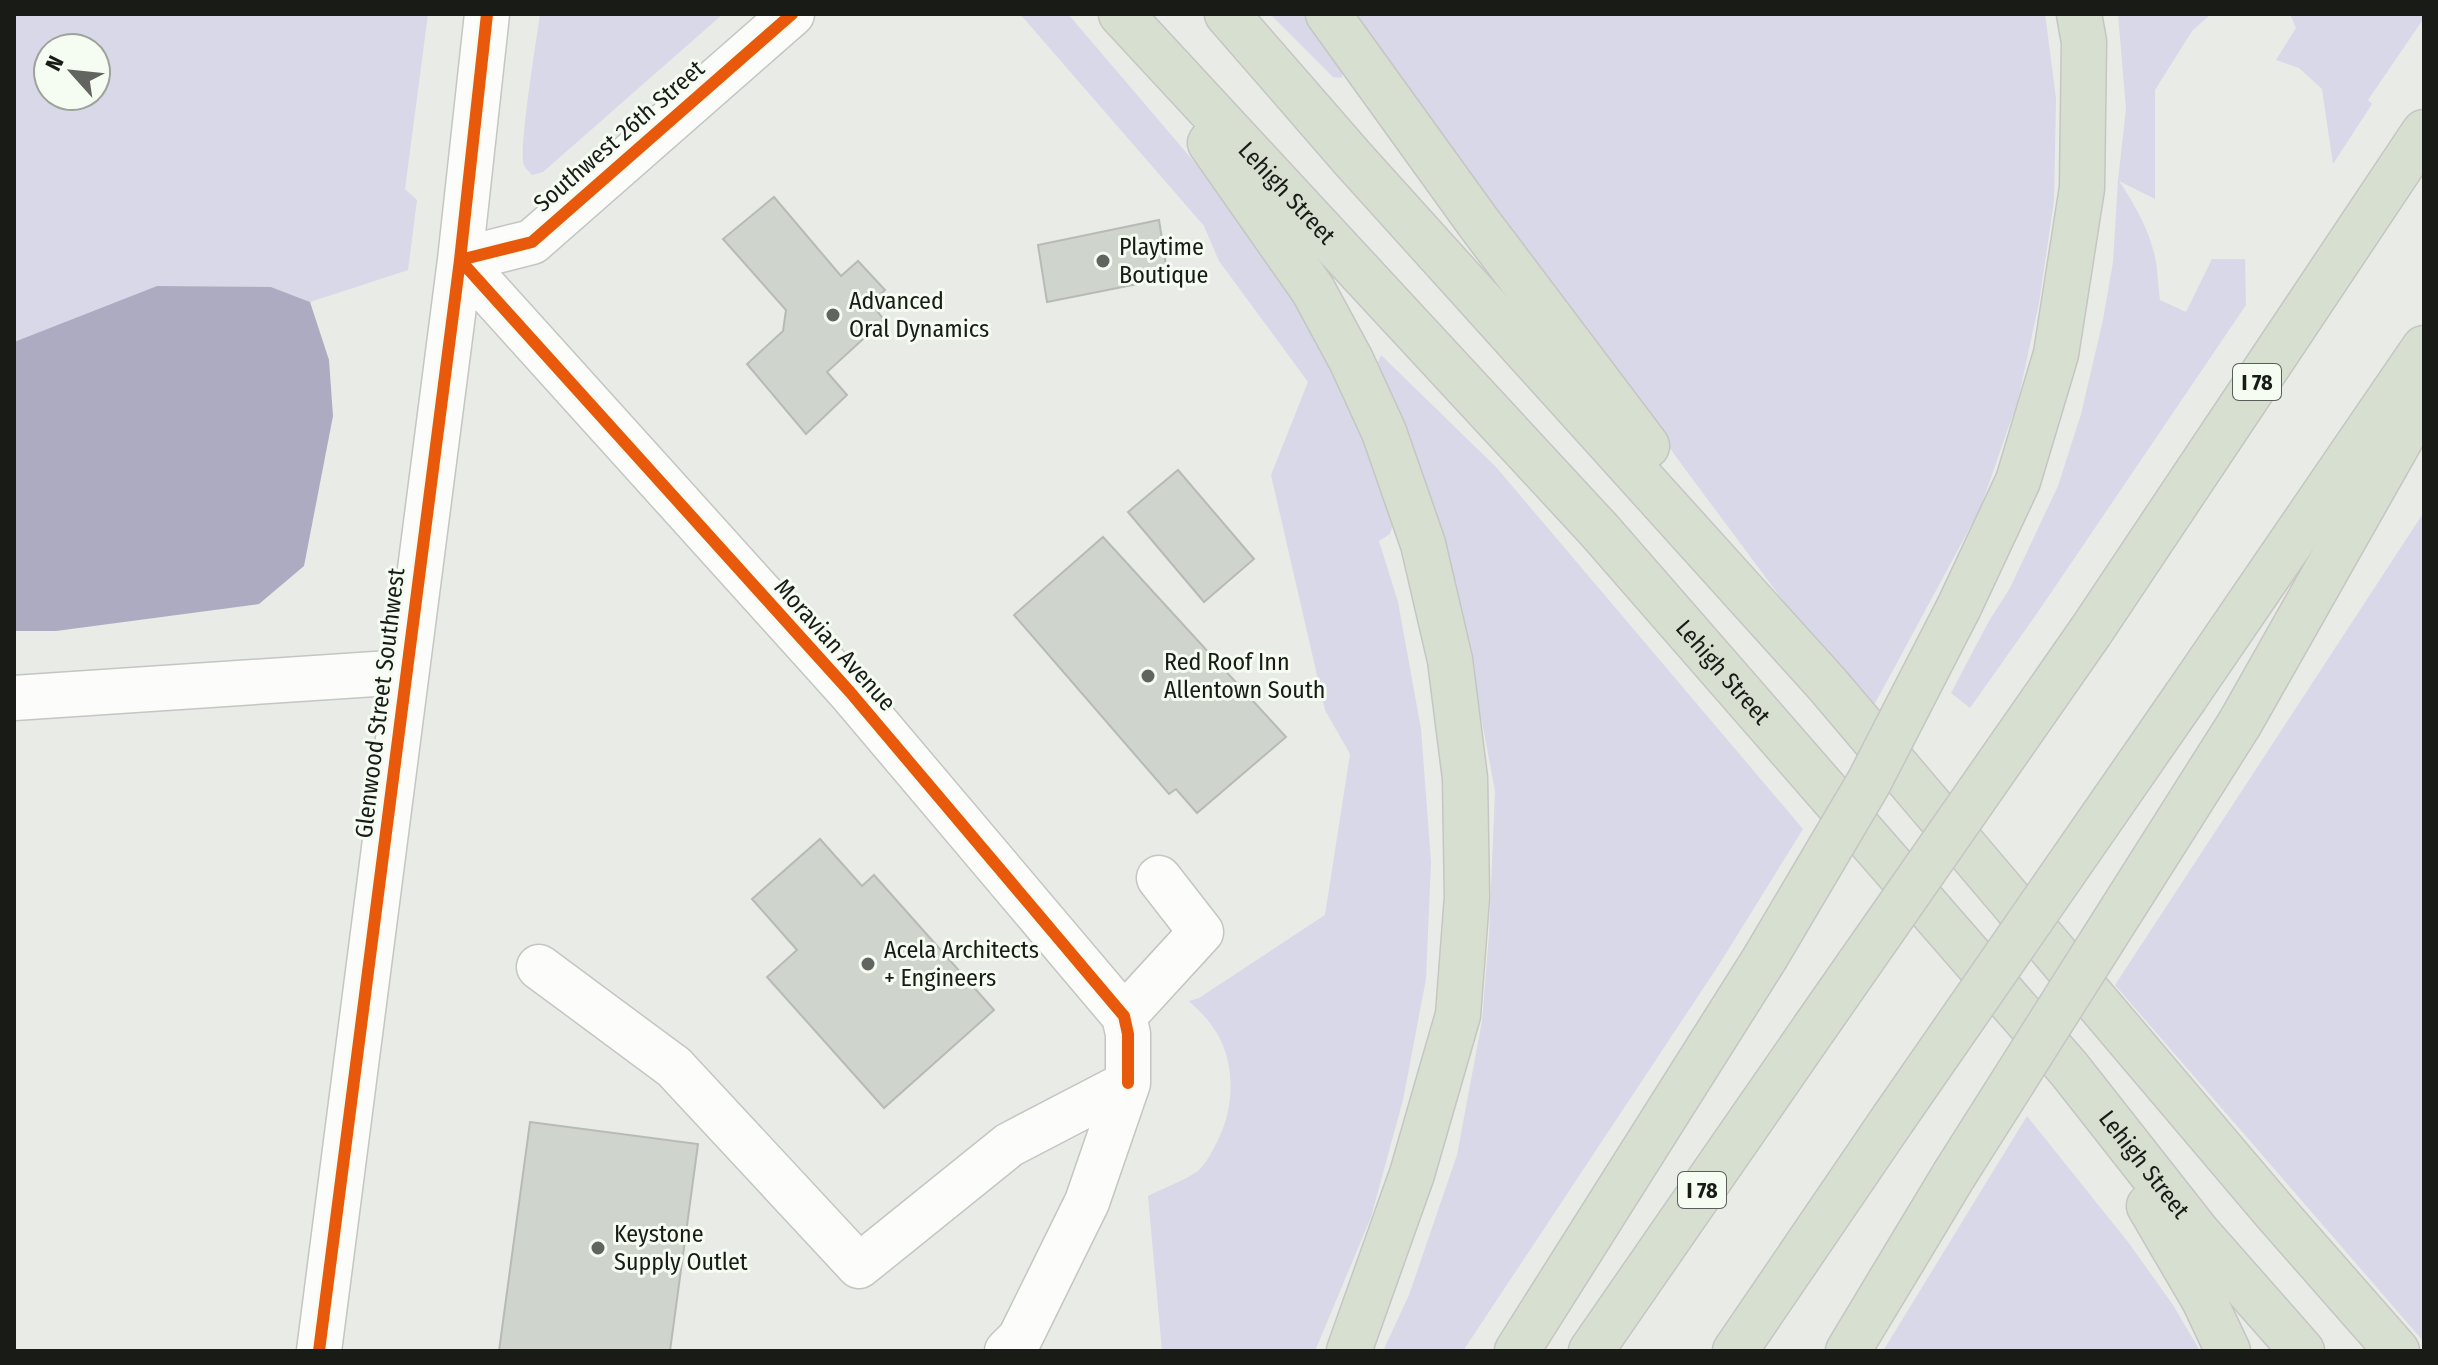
<svg xmlns="http://www.w3.org/2000/svg" width="2438" height="1365" viewBox="0 0 2438 1365" font-family="'Fira Sans Condensed',sans-serif">
	<style>
		.green { fill: #d8d8e9; fill-rule: evenodd }
		.water { fill: #acabc2 }
		.building { fill: #cfd4cc; stroke: #b8bab6; stroke-width: 2 }
		.lines { fill: none; stroke-linecap: round; stroke-linejoin: round }
		.minor-casing { stroke: #c4c6c2; stroke-width: 47 }
		.highway-casing { stroke: #c5c6c3; stroke-width: 47 }
		.minor { stroke: #fcfcfb; stroke-width: 44 }
		.highway { stroke: #d7dfd1; stroke-width: 44 }
		.highway-bridge-casing { stroke: #c5c6c3; stroke-width: 47; stroke-linecap: butt }
		.highway-bridge { stroke: #d7dfd1; stroke-width: 44 }
		.cycleway-casing { stroke: #f5fcf1; stroke-width: 17 }
		.cycleway { stroke: #e8590c; stroke-width: 12 }
		.poi-dot { fill: #61645f; stroke: #f5fcf1; stroke-width: 3 }
		.labels { text-anchor: middle; stroke-width: 6; stroke-linejoin: round; paint-order: stroke }
		.shield { fill: #f5fcf1; stroke: #5b5e58; stroke-width: 2 }
		.shield-label { font-size: 22px; font-weight: bold; fill: #191b17 }
		.street-label { font-size: 24px; fill: #191b17; stroke: #f5fcf1 }
		.poi-label { font-size: 24px; fill: #191b17; stroke: #f5fcf1; text-anchor: start }
	</style>
	<rect width="100%" height="100%" fill="#e8ebe6"/>
	<path class="green" d="M14,14H428L405,189L417,200L408,270L310,302L271,287L157,286L14,342ZM48,48H96V96H48Z
		M540,14H723L543,172L532,175C530,172 525,169 524,165C518,152 537,37 540,14Z
		M1020,14H1068L1231,205L1327,348L1395,518L1390,534L1379,541L1398,602L1421,729L1431,862L1426,979L1403,1100L1371,1217L1315,1351H1162L1148,1196C1163,1188 1184,1181 1198,1171C1206,1164 1213,1150 1218,1140C1236,1104 1236,1056 1210,1023C1204,1015 1196,1008 1189,1001L1199,998L1325,915L1350,754L1325,710L1271,475L1308,382L1219,261L1204,226Z
		M1270,14H1303L1343,72L1342,78L1333,77Z
		M1344,14H2045L2056,98L2054,201L2039,303L2018,400L1980,509L1872,709L1831,665L1682,465L1599,348Z
		M2118,14H2211L2192,31L2155,90V199L2119,181C2135,205 2151,233 2156,262C2158,275 2158,288 2160,300L2186,312L2212,259H2245L2246,305L2040,609L1970,708L1951,693L1989,621L2010,588L2058,486L2081,414L2103,320L2113,262L2118,180L2126,109Z
		M2290,14H2424V18L2368,100L2372,104L2333,164L2322,89L2299,68L2276,60L2296,28Z
		M1381,355L1496,467L1803,829L1720,963L1463,1351H1383L1409,1295L1457,1155L1482,1021L1489,935L1495,791L1468,648L1430,507L1378,362Z
		M2424,512V1342L2115,985Z
		M2027,1116L2128,1242L2173,1305L2200,1351H1883Z"/>
	<path class="water" d="M157,286L271,287L310,302L329,360L333,416L304,566L259,604L56,631H14V342Z"/>
	<path class="building" d="M774,197L841,276L858,261L885,290L871,303L884,320L827,372L847,395L806,434L747,364L783,331L786,310L723,239Z
		M1159,220L1168,278L1047,302L1038,245Z
		M1178,470L1254,559L1204,602L1128,512Z
		M1103,537L1286,737L1197,813L1176,789L1169,794L1014,615Z
		M820,839L862,886L874,875L994,1010L884,1108L767,977L797,950L752,899Z
		M530,1122L698,1144L670,1351H499Z"/>
	<g class="lines">
		<g class="minor-casing">
			<path id="minor" d="M792,14L532,242L460,260L850,692L1124,1016L1128,1034V1083L1087,1202L1020,1338L1007,1351
				M14,698L405,672
				M539,967L674,1067L859,1266L1009,1145L1128,1083
				M1124,1016L1201,932L1159,878
				M319,1351L460,260L487,14"/>
		</g>
		<g class="highway-casing">
			<g id="highway">
				<path id="s1" d="M1121,14L1599,530L2069,1069L2198,1233L2302,1351"/>
				<path d="M1227,14L1353,159L1827,684L2275,1212L2397,1351"/>
				<path d="M1328,14L1478,222L1647,446"/>
				<path d="M1210,143L1313,290L1351,360L1384,432L1423,544L1450,660L1465,778L1467,897L1458,1015L1412,1174L1349,1351"/>
				<path d="M1959,607L2018,481L2056,354L2082,188L2084,42L2079,14"/>
				<path d="M2091,631L2424,132"/>
				<path d="M2186,696L2424,348"/>
				<path d="M2240,723L2424,398"/>
				<path d="M2149,1206L2204,1300L2228,1351"/>
				<path d="M1517,1351L1765,958"/>
				<path d="M1591,1351L1813,1030"/>
				<path d="M1735,1351L1893,1119"/>
				<path d="M1848,1351L1954,1175"/>
			</g>
		</g>
		<use href="#minor" class="minor"/>
		<use href="#highway" class="highway"/>
		<g class="highway-bridge-casing">
			<path id="highway-bridge" d="M1765,958L1869,782L1959,607
				M1813,1030L2091,631
				M1893,1119L2186,696
				M1954,1175L2240,723"/>
		</g>
		<use href="#highway-bridge" class="highway-bridge"/>
		<g class="cycleway-casing">
			<path id="cycleway" d="M792,14L532,242L460,260L850,692L1124,1016L1128,1034V1083
				M319,1351L460,260L487,14"/>
		</g>
		<use href="#cycleway" class="cycleway"/>
	</g>
	<g class="poi-dot">
		<circle cx="1103" cy="261" r="8"/>
		<circle cx="833" cy="315" r="8"/>
		<circle cx="1148" cy="676" r="8"/>
		<circle cx="868" cy="964" r="8"/>
		<circle cx="598" cy="1248" r="8"/>
	</g>
	<g class="labels">
		<g class="shield">
			<rect x="2233" y="364" width="48" height="36" rx="6"/>
			<rect x="1678" y="1172" width="48" height="36" rx="6"/>
		</g>
		<g class="shield-label">
			<text x="2257" y="390">I 78</text>
			<text x="1702" y="1198">I 78</text>
		</g>
		<g class="street-label">
			<text transform="translate(619 136) rotate(-41)" y="8">Southwest 26th Street</text>
			<text dy="8" stroke="none"><textPath href="#s1" startOffset="244">Lehigh Street</textPath></text>
			<text transform="translate(835 645) rotate(48)" y="8">Moravian Avenue</text>
			<text dy="8" stroke="none"><textPath href="#s1" startOffset="892">Lehigh Street</textPath></text>
			<text transform="translate(380 703) rotate(-83)" y="8">Glenwood Street Southwest</text>
			<text dy="8" stroke="none"><textPath href="#s1" startOffset="1540">Lehigh Street</textPath></text>
		</g>
		<g class="poi-label">
			<text x="1119" y="255">Playtime<tspan x="1119" dy="28">Boutique</tspan></text>
			<text x="849" y="309">Advanced<tspan x="849" dy="28">Oral Dynamics</tspan></text>
			<text x="1164" y="670">Red Roof Inn<tspan x="1164" dy="28">Allentown South</tspan></text>
			<text x="884" y="958">Acela Architects<tspan x="884" dy="28">+ Engineers</tspan></text>
			<text x="614" y="1242">Keystone<tspan x="614" dy="28">Supply Outlet</tspan></text>
		</g>
	</g>
	<rect width="2438" height="1365" fill="none" stroke="#191b17" stroke-width="32"/>
	<g transform="translate(72 72) rotate(297)"><circle r="38" fill="#f5fcf1" stroke="#9da29a" stroke-width="2"/>
	<path d="M0-6L14 30L0 20L-14 30Z" fill="#61645f"/>
	<text y="-12" font-size="22" font-weight="bold" text-anchor="middle" fill="#191b17">N</text>
	</g>
</svg>
